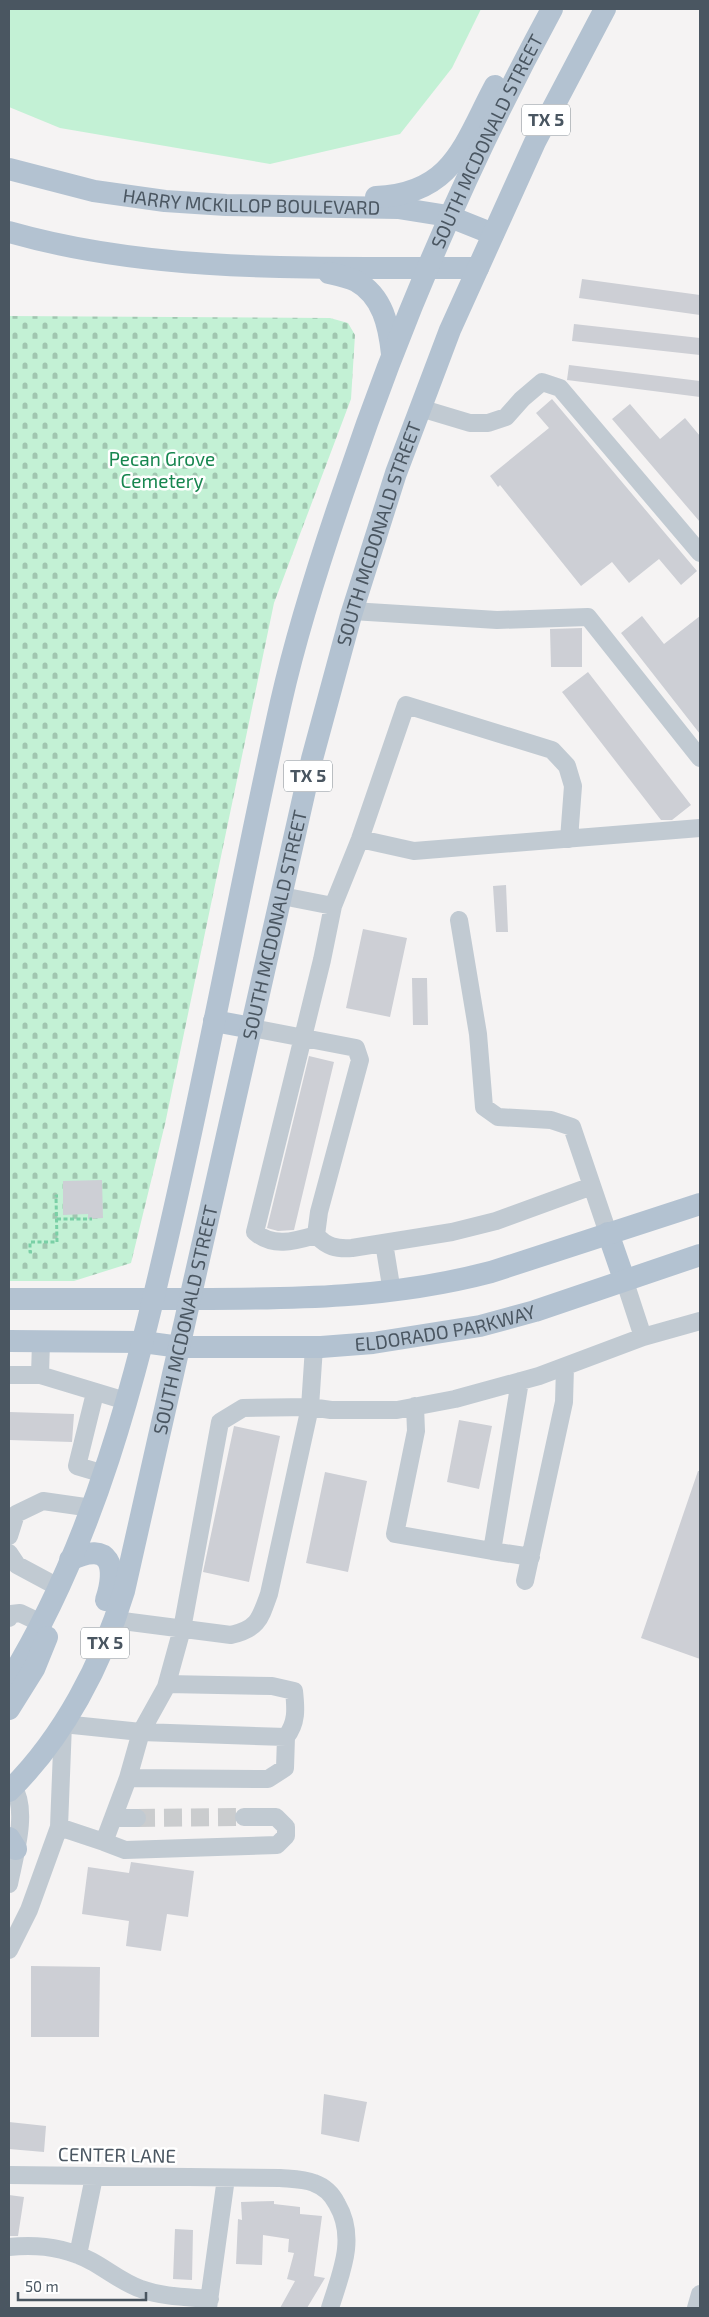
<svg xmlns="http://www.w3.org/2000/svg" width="709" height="2317" viewBox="0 0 709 2317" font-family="'Exo 2',sans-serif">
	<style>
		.grass { fill: #c3f1d5 }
		.cemetery { fill: url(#cemetery-stones) }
		.building { fill: #cdcfd5 }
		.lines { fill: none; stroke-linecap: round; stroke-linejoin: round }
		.minor-tunnel { stroke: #caccce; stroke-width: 18; stroke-dasharray: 18 9; stroke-linecap: butt }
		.path { stroke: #7ad0a6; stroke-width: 3; stroke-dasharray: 4 2.5; stroke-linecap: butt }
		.minor { stroke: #c1cad2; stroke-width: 18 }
		.major { stroke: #b3c2d1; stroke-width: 22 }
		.labels { text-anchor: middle; stroke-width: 5; stroke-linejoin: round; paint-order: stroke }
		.shield { fill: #fff; stroke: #808990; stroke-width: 1 }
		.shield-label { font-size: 18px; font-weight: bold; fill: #4a5661 }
		.street-label { font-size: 19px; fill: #4a5661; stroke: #fff }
		.park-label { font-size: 19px; fill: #17864f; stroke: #fff }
	</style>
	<defs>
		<pattern id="cemetery-stones" width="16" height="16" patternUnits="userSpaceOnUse" patternTransform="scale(1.25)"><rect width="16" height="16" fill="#c3f1d5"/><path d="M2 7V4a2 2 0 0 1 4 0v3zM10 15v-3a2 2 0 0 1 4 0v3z" fill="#a0c6b0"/></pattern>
	</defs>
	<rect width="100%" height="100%" fill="#f5f3f3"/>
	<path class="grass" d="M9,9H481L452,68L400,134L270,164L60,128L9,107Z"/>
	<path class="cemetery" d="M9,316L330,318L348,323L355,335L351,399L274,603L165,1124L131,1263L74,1281H9Z"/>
	<path class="building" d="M582,279L700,295V315L579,298Z
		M574,324L700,338V355L572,341Z
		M569,365L700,381V397L567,380Z
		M552,399L697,571L681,585L659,559L629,583L612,562L581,586L500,485L498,487L490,476L549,428L536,413Z
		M630,404L660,439L685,418L700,436V522L612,419Z
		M642,616L664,644L700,616V734L621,633Z
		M582,628V667H551L550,629Z
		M588,672L691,805L672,820H661L562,692Z
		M506,885L508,932H496L493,886Z
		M363,929L407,938L390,1017L346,1008Z
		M412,978H427L428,1025H413Z
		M309,1056L334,1062L294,1230L278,1231L267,1228Z
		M102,1180L103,1218L88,1219V1214L63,1215V1181Z
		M9,1412L74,1414L72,1442L9,1440Z
		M459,1420L492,1426L479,1489L447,1482Z
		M234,1426L280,1436L249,1582L203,1572Z
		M698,1471H700V1659L641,1638Z
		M325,1472L367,1481L348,1572L306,1563Z
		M131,1862L194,1871L188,1917L167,1914L161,1951L126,1946L129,1921L82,1914L88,1867L129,1873Z
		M31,1966L100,1967L99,2037H31Z
		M324,2094L367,2102L359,2142L321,2134Z
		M9,2122L46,2126L44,2152L9,2149Z
		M9,2195L24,2197L18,2236H9Z
		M274,2201V2204L300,2207V2214L322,2216L314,2276L325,2278L307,2308H280L295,2281L287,2279L294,2253L288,2252L289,2239L263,2235L262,2265L236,2264L238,2219L242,2220L241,2202Z
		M175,2229L193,2230L192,2280L173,2279Z"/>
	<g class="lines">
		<path class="minor-tunnel" d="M137,1818L244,1817"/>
		<path class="path" d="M57,1219H92
			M32,1252H30V1242H57L56,1196H58"/>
		<path class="minor" d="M420,408L470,423H488L506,417L522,399L542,382L560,388L700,553
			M352,611L497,620L588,617L700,758
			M360,839L414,851L700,828
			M282,896L333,906L322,960L255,1232C273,1248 295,1241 316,1235
			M333,906L360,839L406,705L552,750L567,766L573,786L569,839
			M459,920L478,1034L484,1107L498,1117L551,1120L572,1127L608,1233
			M252,1028L356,1048L360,1060L319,1212L316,1235C327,1247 336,1249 352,1248L452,1232L496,1221L592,1186
			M384,1243L392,1292
			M624,1279L643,1337
			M9,1375H40L126,1401
			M40,1375L41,1342
			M95,1393L77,1466L104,1474
			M415,1406L416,1431L395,1534L492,1551L520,1381
			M9,1536L16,1514L43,1501L92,1508
			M492,1551L531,1557
			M9,1553L17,1565L58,1587
			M525,1581L564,1402L565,1367
			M9,1618L11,1614L20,1613L41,1623
			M115,1620L231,1635C258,1629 260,1619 269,1594L310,1407L331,1410H397L455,1399L539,1376L643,1337L700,1321
			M167,1684L272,1686L294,1691C296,1709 297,1723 286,1737
			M113,1818H137
			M59,1827L104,1842L128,1778L141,1732L286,1737L285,1768L268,1779L128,1778
			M104,1842L125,1850L277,1845L286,1836V1827L276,1817H244
			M9,1884C14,1858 29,1810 13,1787
			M9,1950L29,1910L59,1827L63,1724L141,1732L166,1687L182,1629L220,1422L243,1408L310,1407L314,1347
			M9,2175L280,2178C291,2179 304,2179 314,2183C325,2187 332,2194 337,2204C357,2238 341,2273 330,2308
			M9,2247C37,2244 65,2247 91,2261C108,2270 123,2283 141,2289C163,2297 187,2297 210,2299
			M78,2255L94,2177
			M208,2308L226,2178
			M696,2308L700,2294"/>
		<g class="major">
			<path id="s1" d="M9,169L94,191L165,201L226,205L398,208L448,216L493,234"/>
			<path d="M376,197C453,194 464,144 495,86"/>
			<path d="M9,232C160,275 322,267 478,268"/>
			<path d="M329,273C338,275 348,277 356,281C383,296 389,326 392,354"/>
			<path d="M214,1021L252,1028"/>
			<path d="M608,1233L624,1279"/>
			<path d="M9,1299C71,1299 133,1299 194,1299C297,1299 392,1298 491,1272L700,1204"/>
			<path id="s2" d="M9,1341L143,1342L180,1347H321L373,1343L480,1326L535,1311L700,1255"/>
			<path d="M70,1560C111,1540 117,1567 106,1600"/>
			<path id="s3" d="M9,1681C95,1541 135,1381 171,1223C211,1050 242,875 281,702C298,627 322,553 347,481C402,318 470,160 552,9"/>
			<path d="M9,1709L34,1669L47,1637"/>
			<path id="s4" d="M9,1791C63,1738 102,1664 124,1591L312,759L351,615L396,473L450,330L535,142L605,9"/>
			<path d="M9,1838L16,1849"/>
		</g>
	</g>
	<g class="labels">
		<g class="shield">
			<rect x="522" y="104.5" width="48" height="31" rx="4"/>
			<rect x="284" y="760.5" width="48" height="31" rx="4"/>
			<rect x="81" y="1627.5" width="48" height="31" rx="4"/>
		</g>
		<g class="shield-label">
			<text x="546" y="126">TX 5</text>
			<text x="308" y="782">TX 5</text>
			<text x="105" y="1649">TX 5</text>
		</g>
		<g class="street-label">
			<text dy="7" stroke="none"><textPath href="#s3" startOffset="1619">SOUTH MCDONALD STREET</textPath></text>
			<text dy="7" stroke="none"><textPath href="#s1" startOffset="246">HARRY MCKILLOP BOULEVARD</textPath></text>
			<text dy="7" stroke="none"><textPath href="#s4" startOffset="1321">SOUTH MCDONALD STREET</textPath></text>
			<text dy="7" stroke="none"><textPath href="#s4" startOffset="916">SOUTH MCDONALD STREET</textPath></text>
			<text dy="7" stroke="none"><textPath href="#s4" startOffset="511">SOUTH MCDONALD STREET</textPath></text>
			<text dy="7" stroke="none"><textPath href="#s2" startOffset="438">ELDORADO PARKWAY</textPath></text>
			<text transform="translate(117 2155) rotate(1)" y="7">CENTER LANE</text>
		</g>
		<g class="park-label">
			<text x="162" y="466">Pecan Grove<tspan x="162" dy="22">Cemetery</tspan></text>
		</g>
	</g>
	<rect width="709" height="2317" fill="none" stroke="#4a5661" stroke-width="20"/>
	<path d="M18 2292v8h128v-8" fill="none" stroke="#4a5661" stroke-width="2.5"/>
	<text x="25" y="2292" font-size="15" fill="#4a5661" stroke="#ffffff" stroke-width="4" paint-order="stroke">50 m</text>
</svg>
